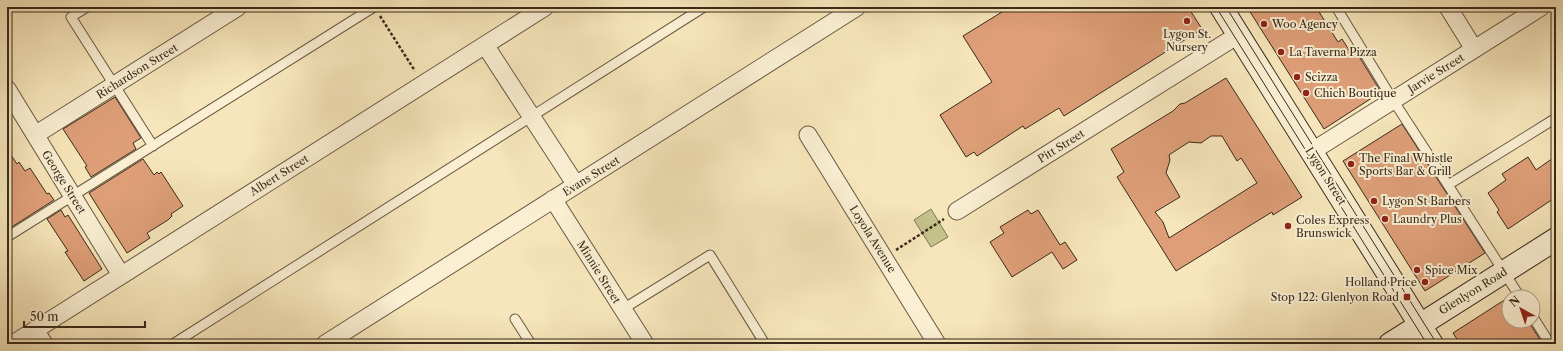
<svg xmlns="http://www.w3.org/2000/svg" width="1563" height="351" viewBox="0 0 1563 351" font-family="'Libre Caslon Text',serif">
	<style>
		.green { fill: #c4c38b; stroke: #7e7653 }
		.building { fill: #de9f78; stroke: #392a1b; fill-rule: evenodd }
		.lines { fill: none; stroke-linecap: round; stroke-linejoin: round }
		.lane-casing { stroke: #685943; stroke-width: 11 }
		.street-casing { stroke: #685943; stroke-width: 19 }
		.secondary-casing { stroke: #392a1b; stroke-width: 24 }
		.path { stroke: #392a1b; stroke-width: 2.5; stroke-dasharray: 3 2; stroke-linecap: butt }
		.lane { stroke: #faefd3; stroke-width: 9 }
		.street { stroke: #faefd3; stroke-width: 17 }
		.secondary { stroke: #faefd3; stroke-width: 22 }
		.tram { stroke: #392a1b; stroke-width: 1 }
		.poi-dot { fill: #8f2418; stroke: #faefd3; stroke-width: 1.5 }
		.labels { text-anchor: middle; stroke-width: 4; stroke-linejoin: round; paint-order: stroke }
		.poi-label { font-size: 11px; fill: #392a1b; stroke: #faefd3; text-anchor: start }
		.street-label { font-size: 11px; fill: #392a1b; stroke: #faefd3 }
	</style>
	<rect width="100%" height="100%" fill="#f7e6bb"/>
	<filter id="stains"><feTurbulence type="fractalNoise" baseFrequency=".005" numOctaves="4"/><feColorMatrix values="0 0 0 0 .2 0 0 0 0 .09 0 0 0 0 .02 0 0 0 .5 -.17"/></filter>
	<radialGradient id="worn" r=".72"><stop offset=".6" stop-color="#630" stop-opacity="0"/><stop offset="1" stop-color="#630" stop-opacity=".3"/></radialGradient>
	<path class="green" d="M931,209L948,237L931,247L914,220Z"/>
	<path class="building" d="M1010,7H1188L1202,29L1064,116L1059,108L1025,129L1023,126L977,156L974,152L966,157L940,115L992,82L963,36Z
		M1247,7H1316L1338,42L1342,39L1351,53L1355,50L1381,92L1324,129Z
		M1226,78L1302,197L1273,215L1272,212L1176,271L1117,177L1124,172L1111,149L1173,111L1180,104L1185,103ZM1211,136H1222L1237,161L1241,158L1257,183L1169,238L1163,222L1155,212L1180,197L1166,173L1170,160L1169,155L1189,142L1201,143Z
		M115,97L141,138L133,143L136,149L91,177L85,167L87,166L63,129Z
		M1402,124L1485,253L1425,291L1343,161Z
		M7,149L17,164L19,162L25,171L30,168L47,194L49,193L54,200L7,230Z
		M1556,156V197L1508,229L1497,212L1499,210L1488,193L1506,180L1502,174L1528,157L1536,170Z
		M143,159L154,175L157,172L159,174L161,172L183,206L171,214L172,216L168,220L147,233L150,238L127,253L89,193Z
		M61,210L65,217L68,215L102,269L84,281L65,252L68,251L47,219Z
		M1028,210L1031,214L1038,210L1060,245L1065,242L1077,260L1063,269L1052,252L1012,277L990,242L1004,233L1000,227Z
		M1509,297V321H1528L1543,344H1460L1453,333Z"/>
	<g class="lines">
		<g class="lane-casing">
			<path id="lane" d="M87,7L71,17L153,146
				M1336,7L1393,100L1448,185L1556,118
				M1448,185L1520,297
				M7,237L374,7
				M623,309L710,255L765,344
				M1533,317L1550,344
				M515,319L531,344
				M173,344L704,7"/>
		</g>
		<g class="street-casing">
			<path id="street" d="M1448,7L1474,49
				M485,45L576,185
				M7,89L121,275
				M35,135L238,7
				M808,135L937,344
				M1311,152L1541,7
				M553,199L645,344
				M957,211L1238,35
				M35,330L44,344
				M13,344L545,7
				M325,344L857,7"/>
		</g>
		<g class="secondary-casing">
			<path id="secondary" d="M1221,7L1432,344
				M1390,344L1556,239"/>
		</g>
		<path class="path" d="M380,16L415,71
			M896,250L944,219"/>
		<use href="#lane" class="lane"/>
		<use href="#street" class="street"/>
		<use href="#secondary" class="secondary"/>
		<path class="tram" d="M1216,7L1427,344
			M1226,7L1437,344"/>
	</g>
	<g class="poi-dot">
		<circle cx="1187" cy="21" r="4"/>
		<circle cx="1264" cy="24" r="4"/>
		<circle cx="1281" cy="52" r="4"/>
		<circle cx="1297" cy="77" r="4"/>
		<circle cx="1306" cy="93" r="4"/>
		<circle cx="1351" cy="164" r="4"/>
		<circle cx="1374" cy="201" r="4"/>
		<circle cx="1385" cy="219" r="4"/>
		<circle cx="1288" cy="226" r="4"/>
		<circle cx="1417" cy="270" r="4"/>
		<circle cx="1425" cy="282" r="4"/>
		<rect x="1403" y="293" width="8" height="8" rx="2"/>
	</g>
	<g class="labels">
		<g class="poi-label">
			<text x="1272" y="28">Woo Agency</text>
			<text x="1187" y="38" text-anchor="middle">Lygon St.<tspan x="1187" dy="13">Nursery</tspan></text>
			<text x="1289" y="56">La Taverna Pizza</text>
			<text x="1305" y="81">Scizza</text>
			<text x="1314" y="97">Chich Boutique</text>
			<text x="1359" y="162">The Final Whistle<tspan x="1359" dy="13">Sports Bar &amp; Grill</tspan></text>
			<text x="1382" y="205">Lygon St Barbers</text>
			<text x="1393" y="223">Laundry Plus</text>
			<text x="1296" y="224">Coles Express<tspan x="1296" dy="13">Brunswick</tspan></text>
			<text x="1425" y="274">Spice Mix</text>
			<text x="1417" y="286" text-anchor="end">Holland Price</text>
			<text x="1399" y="301" text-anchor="end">Stop 122: Glenlyon Road</text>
		</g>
		<g class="street-label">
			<text transform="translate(137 71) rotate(-32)" y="4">Richardson Street</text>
			<text transform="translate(1436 73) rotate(-32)" y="4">Jarvie Street</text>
			<text transform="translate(1061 146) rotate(-32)" y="4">Pitt Street</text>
			<text transform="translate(279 175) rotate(-32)" y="4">Albert Street</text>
			<text transform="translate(591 176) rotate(-32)" y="4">Evans Street</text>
			<text transform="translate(1326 176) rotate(58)" y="4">Lygon Street</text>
			<text transform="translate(64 182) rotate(58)" y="4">George Street</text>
			<text transform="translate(873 239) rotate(58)" y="4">Loyola Avenue</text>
			<text transform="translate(599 272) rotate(58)" y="4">Minnie Street</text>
			<text transform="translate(1473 291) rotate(-32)" y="4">Glenlyon Road</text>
		</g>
	</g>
	<rect width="1563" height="351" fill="none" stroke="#f7e6bb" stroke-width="24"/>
	<rect x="8" y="8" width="1547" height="335" fill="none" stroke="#392a1b" stroke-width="2"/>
	<rect x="12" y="12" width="1539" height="327" fill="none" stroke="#392a1b"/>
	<g transform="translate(1521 309) rotate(320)"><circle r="19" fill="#faefd3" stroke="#ada089"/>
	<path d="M0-3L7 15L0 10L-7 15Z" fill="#8f2418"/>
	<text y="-6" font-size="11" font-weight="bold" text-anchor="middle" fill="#392a1b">N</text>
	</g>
	<path d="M24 321v6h121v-6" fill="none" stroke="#392a1b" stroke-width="2"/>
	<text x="30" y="321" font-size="12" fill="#392a1b" stroke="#faefd3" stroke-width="3" paint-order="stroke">50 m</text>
	<rect width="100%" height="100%" filter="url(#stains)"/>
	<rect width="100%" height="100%" fill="url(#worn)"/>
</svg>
